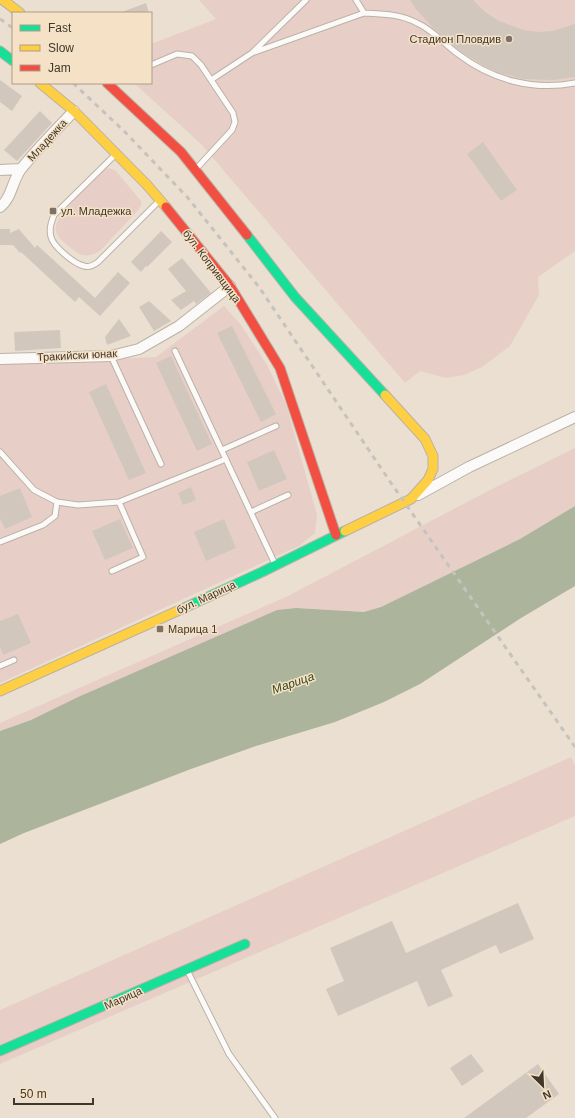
<svg xmlns="http://www.w3.org/2000/svg" width="575" height="1118" viewBox="0 0 575 1118" font-family="Helvetica,sans-serif">
	<style>
		.green { fill: #e7cfc7 }
		.water { fill: #acb49c }
		.building { fill: #d2c7bd }
		.lines { fill: none; stroke-linecap: round; stroke-linejoin: round }
		.lane-casing { stroke: #bab2a6; stroke-width: 7 }
		.street-casing { stroke: #bab2a6; stroke-width: 12 }
		.fast-casing { stroke: #bab2a6; stroke-width: 11 }
		.slow-casing { stroke: #bab2a6; stroke-width: 11 }
		.jam-casing { stroke: #bab2a6; stroke-width: 11 }
		.lane { stroke: #fcfaf8; stroke-width: 5 }
		.street { stroke: #fcfaf8; stroke-width: 10 }
		.fast { stroke: #16e098; stroke-width: 9 }
		.slow { stroke: #ffcf43; stroke-width: 9 }
		.jam { stroke: #f24e42; stroke-width: 9 }
		.rail { stroke: #c6c3bf; stroke-width: 3; stroke-dasharray: 5 5; stroke-linecap: butt }
		.poi-dot { fill: #7c7266; stroke: #f5e1c5; stroke-width: 1.5 }
		.labels { text-anchor: middle; stroke-width: 3; stroke-linejoin: round; paint-order: stroke }
		.poi-label { font-size: 11px; fill: #40382d; stroke: #f5e1c5; text-anchor: start }
		.street-label { font-size: 11px; fill: #40382d; stroke: #f5e1c5 }
		.water-label { font-size: 12px; font-style: italic; fill: #33471b; stroke: #f5e1c5 }
	</style>
	<rect width="100%" height="100%" fill="#eadfd0"/>
	<path class="green" d="M199,0H575V251L538,277L539,295L510,346L482,367L464,375L446,378L420,371L405,383L201,144L134,83H151V44L216,19Z
		M109,168L115,170L141,201V205L139,209L101,250C93,256 83,258 75,251C69,247 58,239 56,231C55,227 57,221 60,217C73,200 90,185 105,169Z
		M224,306L241,325L267,365L286,404L317,515L315,533L299,546L0,683V364L156,357Z
		M575,448V506L520,539L381,607L364,612L296,608L277,610L78,697L31,720L0,731V723L288,596L490,490Z
		M571,757L575,765V816L0,1064V1010Z"/>
	<path class="water" d="M575,506V586L521,618L420,684L384,702L335,722L256,746L191,769L24,833L0,844V731L31,720L78,697L277,610L296,608L364,612L381,607L520,539Z"/>
	<path class="building" d="M410,0H473L485,12L499,21L524,30L539,32L553,31L575,24V77L553,80L523,79L500,73L486,67L460,51L433,28L416,9Z
		M146,3L149,13H122V12Z
		M0,80L22,96L12,111L0,102Z
		M40,111L52,123L17,161L4,150Z
		M483,142L517,190L501,201L467,154Z
		M0,229H10V233L19,229L35,248L37,245L95,298L118,272L130,283L100,316L79,297L75,302L21,252L20,253L13,245H0Z
		M161,231L172,242L147,267L146,266L141,272L131,262Z
		M182,258L211,293L196,304L194,301L181,310L171,300L186,291L168,269Z
		M149,301L171,321L154,331L139,307Z
		M119,319L131,336L107,345L105,337Z
		M232,326L276,414L261,422L217,333Z
		M60,330L61,348L15,351L14,332Z
		M171,356L212,444L197,451L156,363Z
		M106,384L146,473L129,480L89,392Z
		M274,450L287,479L259,491L247,462Z
		M191,487L196,500L183,505L178,493Z
		M20,488L32,517L5,529L0,518V496Z
		M120,519L133,548L105,560L92,531Z
		M224,519L236,548L206,561L194,532Z
		M18,614L31,643L3,655L0,647V621Z
		M518,903L534,939L500,954L496,945L441,970L453,996L428,1007L417,981L338,1016L326,989L344,981L330,948L392,921L406,953Z
		M471,1054L484,1071L462,1086L450,1068Z
		M538,1064L559,1094L526,1118H464Z"/>
	<g class="lines">
		<g class="lane-casing">
			<path id="lane" d="M356,0L364,13C383,14 400,14 417,23C433,30 444,44 458,54C492,80 533,91 575,83
				M255,52L364,13
				M151,65L177,54L192,56L201,65L233,113L235,122L232,130L196,169
				M211,80L252,53L306,0
				M115,155L54,215C51,223 49,229 51,237C53,246 74,264 84,266C89,268 94,265 98,262L160,200
				M175,351L275,564
				M111,356L161,464
				M222,450L276,426
				M0,452L34,490L57,502L55,516L43,525L0,542
				M57,502L78,505L119,502L226,459
				M251,512L288,495
				M112,571L143,557L119,502
				M0,666L14,660
				M187,970L229,1054L275,1118"/>
		</g>
		<g class="street-casing">
			<path id="street" d="M0,170L21,169
				M0,207C12,198 12,181 21,169C37,149 56,130 74,111
				M0,359L111,356L139,349L179,326L230,286
				M418,495L469,467L575,417"/>
		</g>
		<g class="fast-casing">
			<path id="fast" d="M0,51L13,61
				M247,235L295,297L385,395
				M184,608L262,572L345,531
				M0,1051L245,944"/>
		</g>
		<g class="slow-casing">
			<path id="slow" d="M3,0L20,13
				M40,83L74,111L147,185L166,207
				M345,531L411,499L428,480L433,469V456L425,439L385,395
				M0,691L184,608"/>
		</g>
		<g class="jam-casing">
			<path id="jam" d="M107,83L181,152L247,235
				M166,207L230,286L280,368L336,535"/>
		</g>
		<use href="#lane" class="lane"/>
		<use href="#street" class="street"/>
		<use href="#fast" class="fast"/>
		<use href="#slow" class="slow"/>
		<use href="#jam" class="jam"/>
		<path class="rail" d="M0,19L13,28
			M73,83L125,132L188,198L259,287L391,483L575,747"/>
	</g>
	<g class="poi-dot">
		<circle cx="509" cy="39" r="4"/>
		<rect x="49" y="207" width="8" height="8" rx="2"/>
		<rect x="156" y="625" width="8" height="8" rx="2"/>
	</g>
	<g class="labels">
		<g class="poi-label">
			<text x="501" y="43" text-anchor="end">Стадион Пловдив</text>
			<text x="61" y="215">ул. Младежка</text>
			<text x="168" y="633">Марица 1</text>
		</g>
		<g class="street-label">
			<text transform="translate(47 140) rotate(-48)" y="4">Младежка</text>
			<text transform="translate(212 266) rotate(53)" y="4">бул. Копривщица</text>
			<text transform="translate(77 355) rotate(-3)" y="4">Тракийски юнак</text>
			<text transform="translate(206 597) rotate(-25)" y="4">бул. Марица</text>
			<text transform="translate(123 998) rotate(-24)" y="4">Марица</text>
		</g>
		<g class="water-label">
			<text transform="translate(293 683) rotate(-19)" y="4">Марица</text>
		</g>
	</g>
	<rect x="12" y="12" width="140" height="72" fill="#f5e1c5" stroke="#ad9d88"/>
	<rect x="20" y="25" width="20" height="6" fill="#16e098" stroke="#ad9d88"/>
	<text x="48" y="32" font-size="12" fill="#40382d">Fast</text>
	<rect x="20" y="45" width="20" height="6" fill="#ffcf43" stroke="#ad9d88"/>
	<text x="48" y="52" font-size="12" fill="#40382d">Slow</text>
	<rect x="20" y="65" width="20" height="6" fill="#f24e42" stroke="#ad9d88"/>
	<text x="48" y="72" font-size="12" fill="#40382d">Jam</text>
	<g transform="translate(543 1086) rotate(156)" stroke="#f5e1c5" stroke-width="3" paint-order="stroke">
	<path d="M0-3L7 15L0 10L-7 15Z" fill="#40382d"/>
	<text y="-6" font-size="11" font-weight="bold" text-anchor="middle" fill="#40382d">N</text>
	</g>
	<path d="M14 1098v6h79v-6" fill="none" stroke="#40382d" stroke-width="2"/>
	<text x="20" y="1098" font-size="12" fill="#40382d" stroke="#f5e1c5" stroke-width="3" paint-order="stroke">50 m</text>
</svg>
